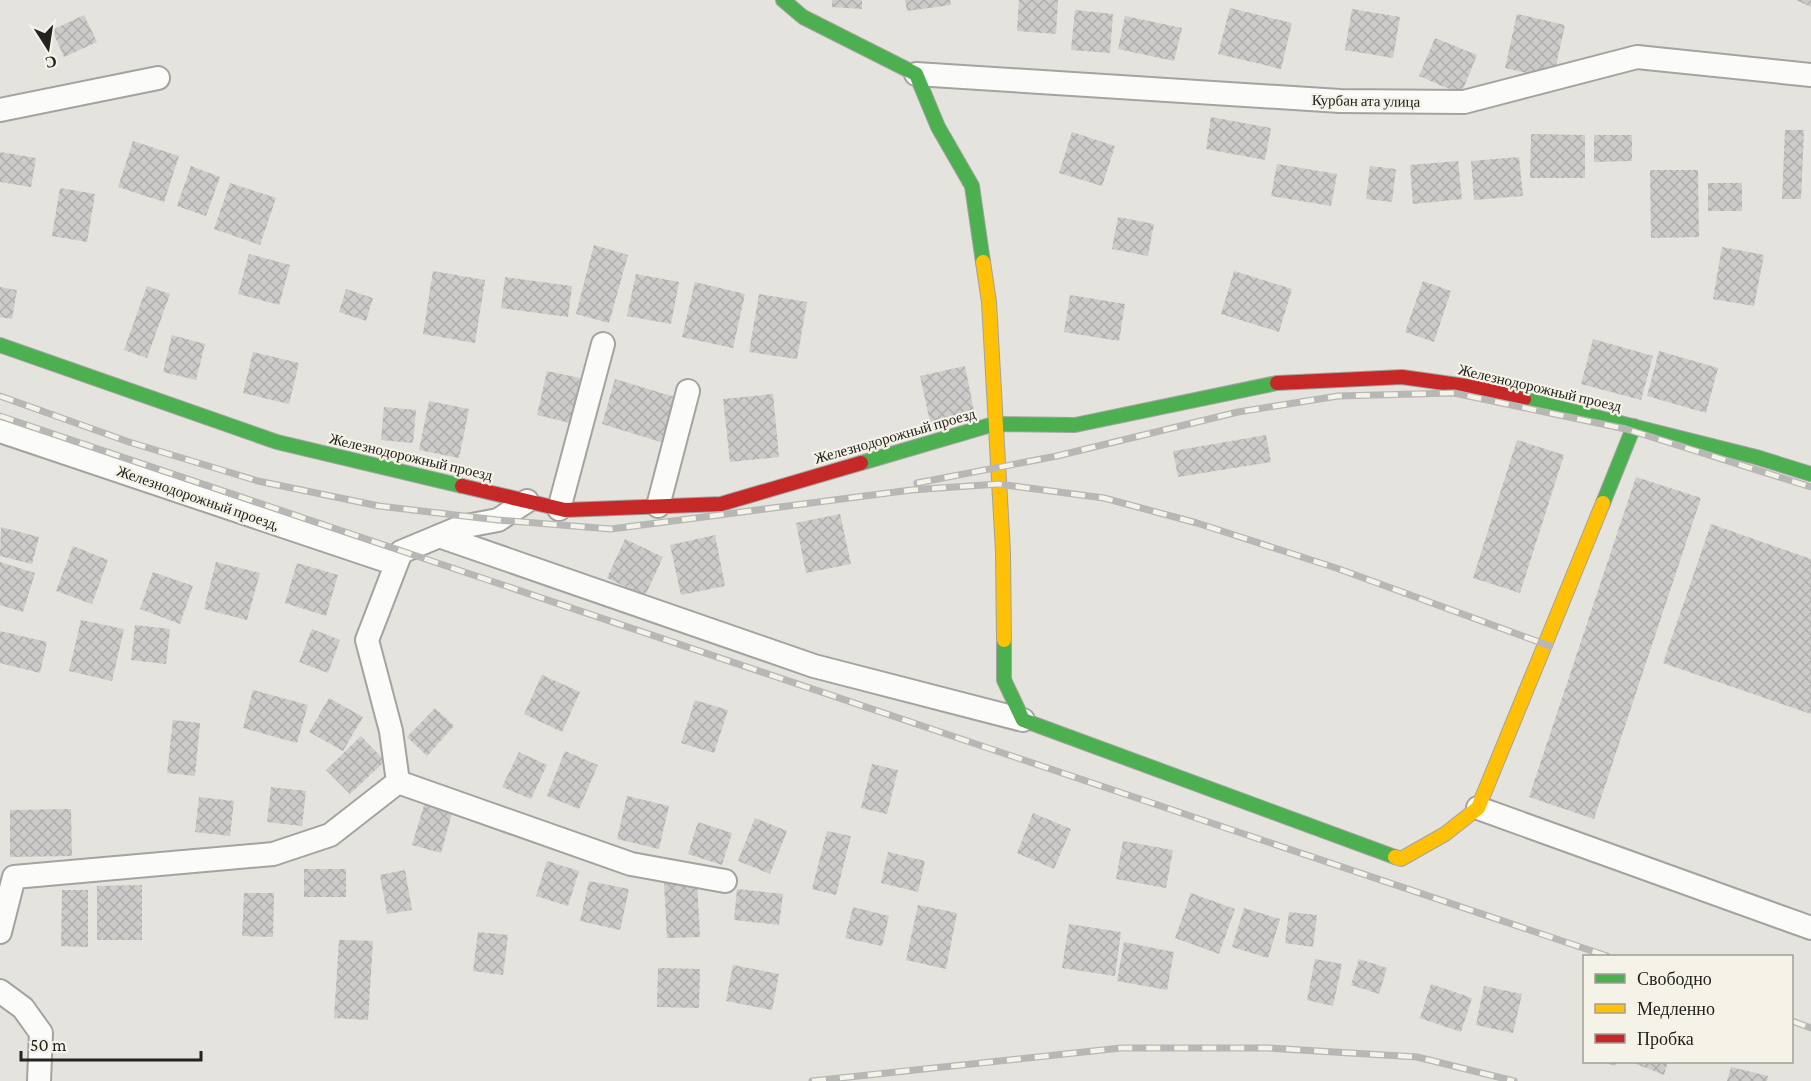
<svg xmlns="http://www.w3.org/2000/svg" width="1811" height="1081" viewBox="0 0 1811 1081" font-family="'Crimson Pro',serif">
	<style>
		.building { fill: url(#building-cross-hatch) }
		.lines { fill: none; stroke-linecap: round; stroke-linejoin: round }
		.street-casing { stroke: #a4a39f; stroke-width: 26 }
		.fast-casing { stroke: #a4a39f; stroke-width: 16 }
		.slow-casing { stroke: #a4a39f; stroke-width: 16 }
		.jam-casing { stroke: #a4a39f; stroke-width: 16 }
		.street { stroke: #fbfbfa; stroke-width: 22 }
		.fast { stroke: #4caf50; stroke-width: 14 }
		.slow { stroke: #ffc107; stroke-width: 14 }
		.jam { stroke: #c62828; stroke-width: 14 }
		.rail-casing { stroke: #b7b7b6; stroke-width: 7 }
		.rail { stroke: #f5f2e7; stroke-width: 4.5; stroke-dasharray: 14; stroke-linecap: butt }
		.labels { text-anchor: middle; stroke-width: 4.5; stroke-linejoin: round; paint-order: stroke }
		.street-label { font-size: 15px; fill: #24231f; stroke: #f5f2e7 }
	</style>
	<defs>
		<pattern id="building-cross-hatch" width="8" height="8" patternUnits="userSpaceOnUse" patternTransform="scale(1.5)"><rect width="8" height="8" fill="#cccbca"/><path d="M0 0l8 8M0 8l8-8" fill="none" stroke="#afaead"/></pattern>
	</defs>
	<rect width="100%" height="100%" fill="#e4e3de"/>
	<path class="building" d="M832,0H862V9L832,7Z
		M905,0H950L951,5L907,11Z
		M1019,0H1058L1056,34L1017,31Z
		M1796,0H1811V7Z
		M1230,8L1292,23L1281,69L1218,54Z
		M1352,9L1400,17L1393,58L1345,50Z
		M1075,10L1113,14L1110,53L1071,50Z
		M1517,14L1565,25L1553,79L1505,68Z
		M84,15L97,42L64,57L52,30Z
		M1125,16L1182,28L1174,61L1118,49Z
		M1435,38L1477,55L1461,94L1419,76Z
		M1211,117L1271,128L1265,160L1206,149Z
		M1785,130H1804L1801,199H1782Z
		M1072,132L1115,146L1102,186L1059,173Z
		M1531,134L1585,135V178H1530Z
		M1594,135H1632V161L1594,162Z
		M133,141L179,156L164,202L118,187Z
		M0,152L36,158L31,187L0,182Z
		M1519,157L1523,196L1474,200L1471,161Z
		M1458,161L1462,199L1413,204L1410,165Z
		M1277,164L1337,174L1331,206L1271,196Z
		M191,166L220,177L206,216L177,206Z
		M1370,166L1396,169L1392,202L1366,199Z
		M1650,170H1698L1699,237L1651,238Z
		M230,183L276,198L260,245L214,229Z
		M1708,183H1742V211H1708Z
		M60,188L95,194L87,242L52,236Z
		M1118,217L1154,224L1148,256L1112,249Z
		M594,245L628,255L609,323L576,314Z
		M1722,247L1764,255L1754,306L1713,299Z
		M249,254L290,265L279,305L238,294Z
		M433,271L485,280L475,343L423,334Z
		M1234,271L1292,289L1279,332L1221,314Z
		M636,274L679,282L671,324L627,316Z
		M505,277L572,286L568,317L501,308Z
		M1423,281L1451,291L1434,342L1405,332Z
		M695,282L745,294L733,348L682,337Z
		M147,286L170,294L147,358L124,350Z
		M0,287L17,290L12,319L0,317Z
		M346,289L373,298L366,321L339,312Z
		M759,294L807,302L797,359L749,352Z
		M1070,295L1125,304L1119,341L1064,332Z
		M172,335L205,344L196,380L163,372Z
		M1593,339L1653,356L1641,400L1581,384Z
		M1659,351L1718,368L1706,413L1647,396Z
		M253,352L299,363L289,404L243,393Z
		M965,366L975,416L931,426L920,376Z
		M547,371L580,378L570,423L537,415Z
		M615,379L678,398L664,443L602,424Z
		M773,394L779,457L730,462L723,399Z
		M429,401L469,409L459,458L419,450Z
		M384,407L416,410L413,443L381,440Z
		M1266,435L1271,462L1178,477L1173,451Z
		M1517,440L1564,455L1520,593L1473,578Z
		M1636,477L1701,498L1594,819L1529,797Z
		M840,514L851,564L806,573L796,523Z
		M1711,524L1811,559V714L1663,663Z
		M1,527L39,537L32,564L0,556Z
		M715,535L725,586L681,595L670,545Z
		M625,539L663,557L645,596L607,578Z
		M73,546L108,560L92,604L56,591Z
		M0,562L35,573L23,612L0,605Z
		M216,562L260,573L247,620L204,609Z
		M297,563L338,575L326,616L285,603Z
		M153,572L193,586L180,624L140,609Z
		M81,620L124,629L112,681L69,671Z
		M135,625L170,629L166,664L131,660Z
		M312,629L340,640L328,673L299,662Z
		M0,631L47,642L40,673L0,663Z
		M542,675L580,692L562,732L524,714Z
		M253,690L308,705L297,743L243,728Z
		M329,698L363,717L343,751L309,732Z
		M695,700L728,710L714,753L681,743Z
		M435,708L454,726L427,756L407,737Z
		M173,720L200,723L195,776L167,773Z
		M361,736L385,761L350,794L326,770Z
		M565,751L598,765L579,809L547,796Z
		M519,752L547,765L531,799L502,787Z
		M872,764L898,770L887,814L861,808Z
		M271,787L306,791L302,826L267,822Z
		M627,796L669,806L659,849L617,839Z
		M199,797L234,801L230,836L195,832Z
		M425,802L453,810L441,853L412,845Z
		M71,809L72,856L10,857V810Z
		M1033,813L1071,829L1054,869L1017,853Z
		M755,818L787,831L770,874L738,861Z
		M698,822L732,833L722,865L688,854Z
		M827,831L851,836L836,895L812,889Z
		M1123,841L1173,850L1166,888L1116,879Z
		M888,852L925,861L918,892L881,883Z
		M547,861L579,871L568,906L536,896Z
		M304,869H346V897H304Z
		M405,870L412,910L387,914L380,875Z
		M589,881L629,889L620,930L580,921Z
		M697,881L700,937L667,938L664,883Z
		M142,885V940H97V886Z
		M737,889L783,894L779,925L734,920Z
		M62,890H88V947L61,946Z
		M244,893H274L273,937L242,936Z
		M1191,893L1235,909L1219,954L1175,938Z
		M918,905L957,913L946,969L906,960Z
		M853,907L889,916L882,946L845,938Z
		M1244,908L1280,919L1268,958L1232,947Z
		M1289,912L1317,915L1313,947L1285,943Z
		M1069,924L1121,932L1115,976L1062,968Z
		M478,932L508,935L503,975L473,971Z
		M339,940L373,941L368,1020L334,1018Z
		M1124,942L1174,952L1167,990L1117,981Z
		M1315,959L1342,964L1333,1006L1307,1000Z
		M1359,959L1387,968L1379,994L1351,985Z
		M733,965L779,974L772,1010L726,1001Z
		M658,968L700,969L699,1008L657,1007Z
		M1431,984L1472,998L1461,1032L1420,1018Z
		M1484,986L1522,994L1513,1033L1476,1025Z
		M1603,1062H1617L1615,1066Z
		M1631,1062H1668L1664,1075Z
		M1731,1067L1768,1076L1767,1081H1727Z"/>
	<g class="lines">
		<g class="street-casing">
			<path id="street" d="M916,74L1340,101L1464,102L1637,57L1811,75
				M0,110L158,78
				M0,431L396,564
				M658,506L688,391
				M559,509L603,344
				M439,536L814,666L1023,720
				M398,782L631,864L725,881
				M1478,808L1811,928
				M0,932L14,877L273,854L330,835L398,782L391,731L367,640L401,552L461,527L498,520L527,501
				M0,991L23,1008L41,1033L39,1081"/>
		</g>
		<g class="fast-casing">
			<path id="fast" d="M783,0L803,17L916,74L938,127L972,186L983,262
				M0,345L277,442L462,486
				M1524,399L1756,457L1811,474
				M861,463L994,424L1075,425L1277,383
				M1603,503L1634,426
				M1004,640V680L1023,720L1395,857"/>
		</g>
		<g class="slow-casing">
			<path id="slow" d="M983,262L989,302L1003,552L1004,640
				M1395,857L1401,859L1445,834L1478,808L1603,503"/>
		</g>
		<g class="jam-casing">
			<path id="jam" d="M1277,383L1402,377L1480,388L1524,399
				M462,486L565,510L721,504L861,463"/>
		</g>
		<use href="#street" class="street"/>
		<use href="#fast" class="fast"/>
		<use href="#slow" class="slow"/>
		<use href="#jam" class="jam"/>
		<g class="rail-casing">
			<path id="rail" d="M0,396L129,442L258,481L379,506L498,520L611,529L911,490L998,484L1104,498L1197,523L1339,569L1550,646
				M0,416L1607,956
				M917,483L1057,456L1238,412L1338,396L1454,393L1626,429L1811,487
				M1792,1021L1811,1028
				M812,1081L1121,1048H1268L1417,1057L1514,1081"/>
		</g>
		<use href="#rail" class="rail"/>
	</g>
	<g class="labels">
		<g class="street-label">
			<text transform="translate(1366 101) rotate(1)" y="5">Курбан ата улица</text>
			<text transform="translate(1540 388) rotate(13)" y="5">Железнодорожный проезд</text>
			<text transform="translate(895 436) rotate(-16)" y="5">Железнодорожный проезд</text>
			<text transform="translate(411 457) rotate(13)" y="5">Железнодорожный проезд</text>
			<text transform="translate(198 498) rotate(19)" y="5">Железнодорожный проезд,</text>
		</g>
	</g>
	<rect x="1583" y="955" width="210" height="108" fill="#f5f2e7" stroke="#a19f97" stroke-width="1.5"/>
	<rect x="1595" y="974" width="30" height="9" fill="#4caf50" stroke="#a19f97" stroke-width="1.5"/>
	<text x="1637" y="985" font-size="18" fill="#24231f">Свободно</text>
	<rect x="1595" y="1004" width="30" height="9" fill="#ffc107" stroke="#a19f97" stroke-width="1.5"/>
	<text x="1637" y="1015" font-size="18" fill="#24231f">Медленно</text>
	<rect x="1595" y="1034" width="30" height="9" fill="#c62828" stroke="#a19f97" stroke-width="1.5"/>
	<text x="1637" y="1045" font-size="18" fill="#24231f">Пробка</text>
	<g transform="translate(48 48) rotate(168)" stroke="#f5f2e7" stroke-width="4.5" paint-order="stroke">
	<path d="M0-4.5L10 22L0 15L-10 22Z" fill="#24231f"/>
	<text y="-9" font-size="16" font-weight="bold" text-anchor="middle" fill="#24231f">С</text>
	</g>
	<path d="M21 1051v9h180v-9" fill="none" stroke="#24231f" stroke-width="3"/>
	<text x="30" y="1051" font-size="18" fill="#24231f" stroke="#f5f2e7" stroke-width="4.5" paint-order="stroke">50 m</text>
</svg>
